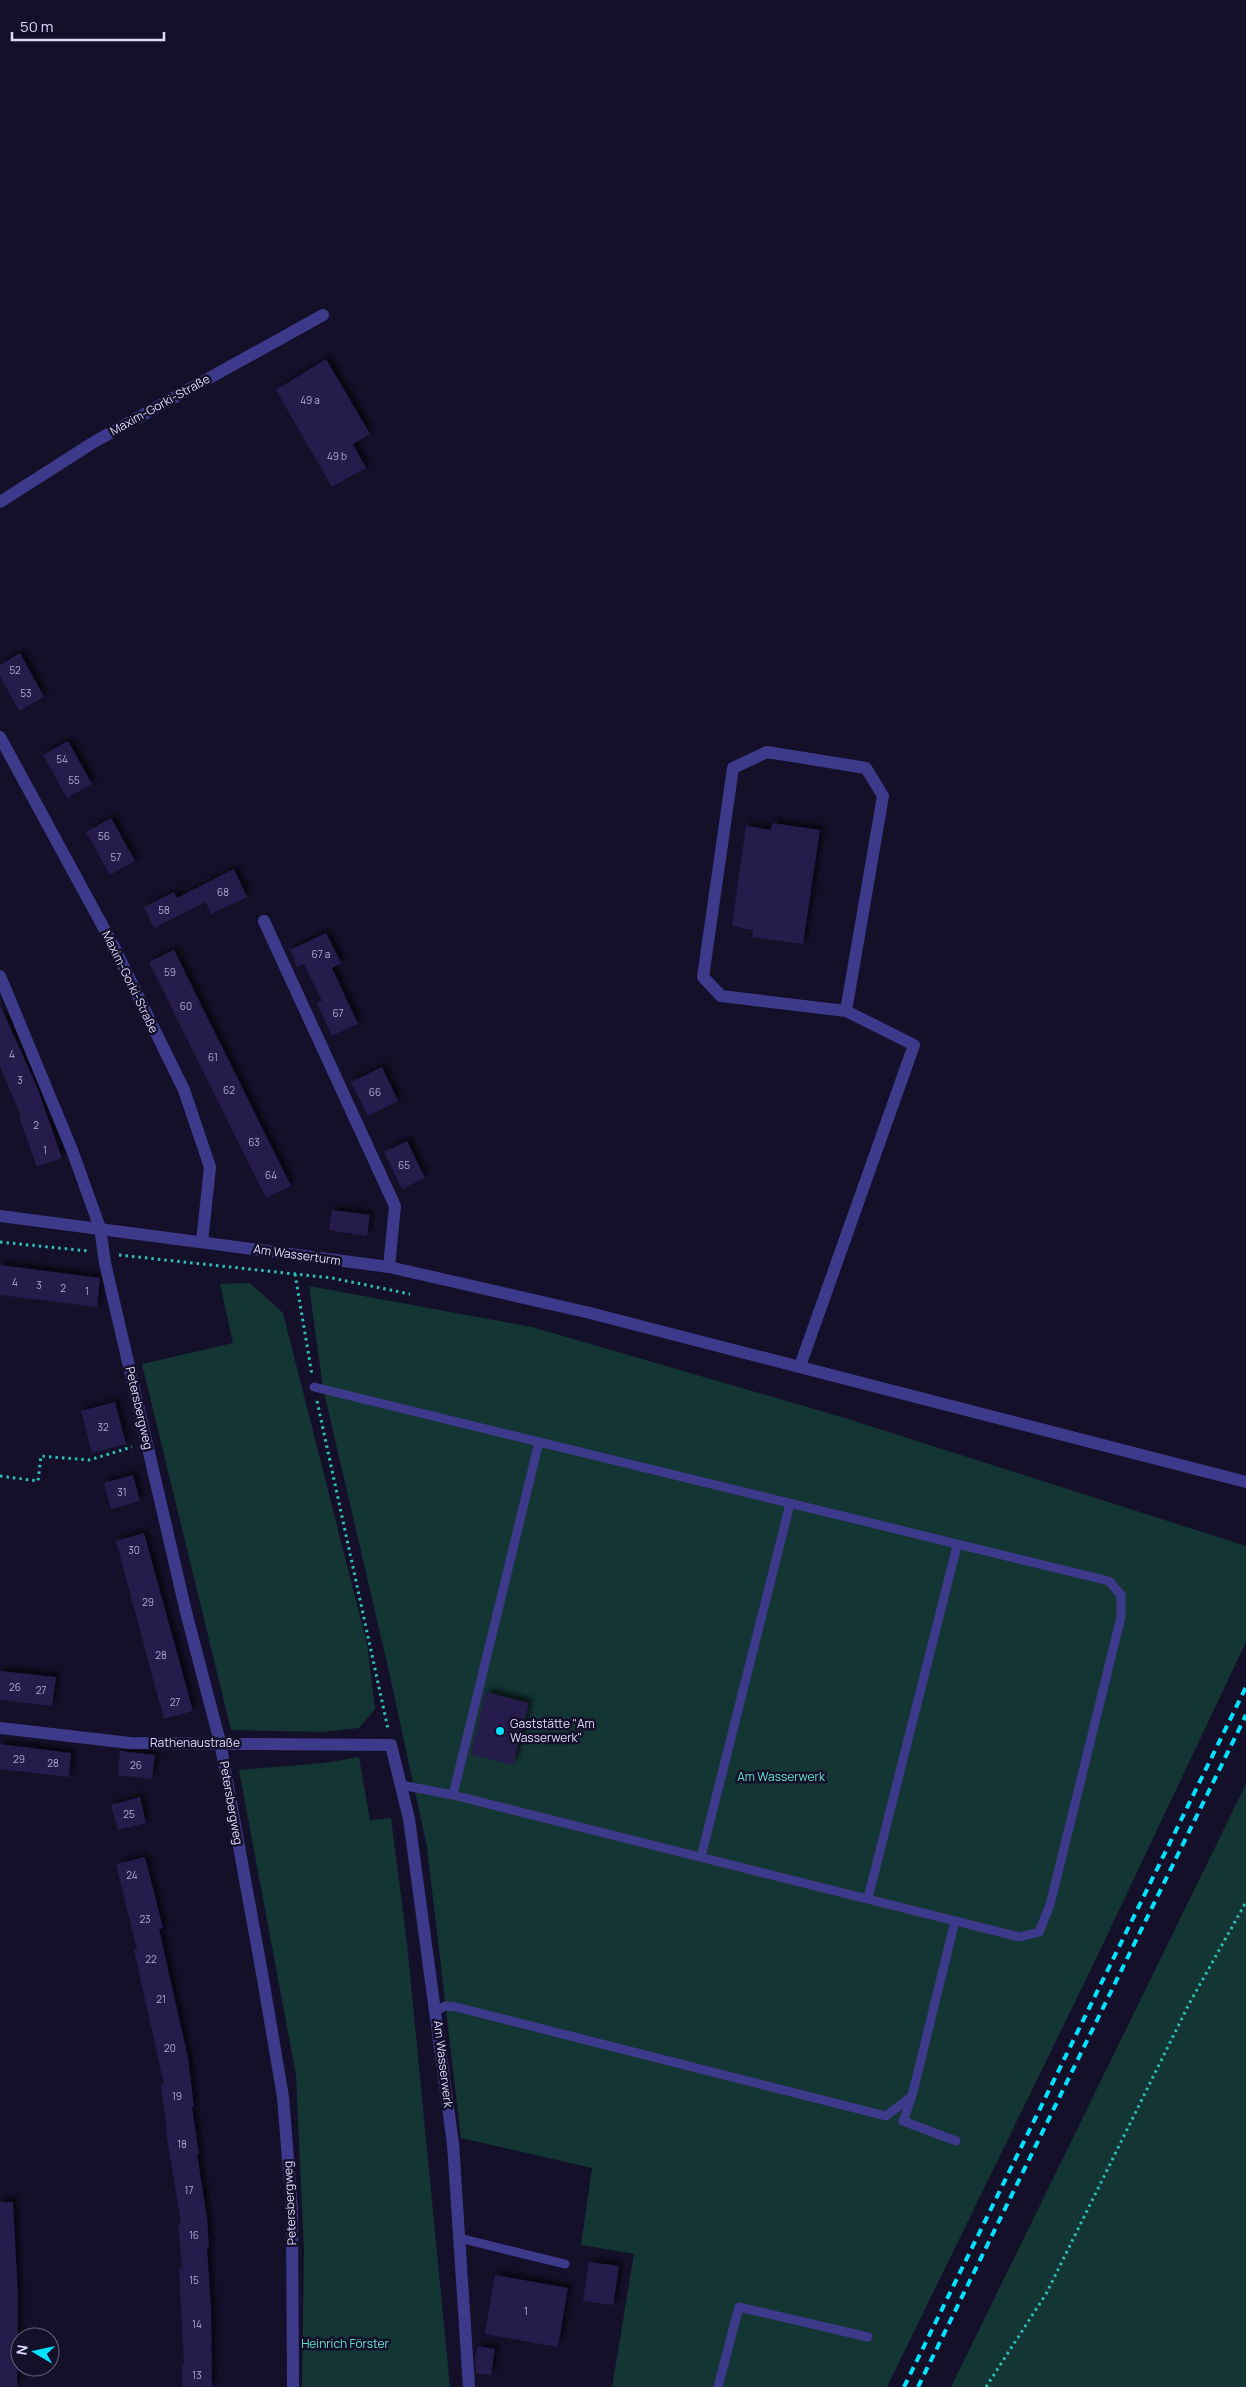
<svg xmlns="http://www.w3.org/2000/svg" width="1246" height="2387" viewBox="0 0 1246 2387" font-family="Manrope,sans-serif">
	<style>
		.green { fill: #133534 }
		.building { fill: #261b4c; filter: url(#shadow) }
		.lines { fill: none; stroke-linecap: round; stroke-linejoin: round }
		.path { stroke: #2dc0b9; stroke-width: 3; stroke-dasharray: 2.5 4; stroke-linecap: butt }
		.service { stroke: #3e3a8b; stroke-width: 9 }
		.minor { stroke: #3e3a8b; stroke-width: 12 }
		.tertiary { stroke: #3e3a8b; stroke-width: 12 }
		.rail { stroke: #05e2ff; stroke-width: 4; stroke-dasharray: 8 6; stroke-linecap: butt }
		.poi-dot { fill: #05e2ff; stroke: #15102a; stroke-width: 2 }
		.labels { text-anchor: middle; stroke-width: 5; stroke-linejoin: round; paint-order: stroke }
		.number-label { font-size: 10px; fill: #b0aad2 }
		.street-label { font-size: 12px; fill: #ded9ff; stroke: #15102a }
		.poi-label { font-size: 12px; fill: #ded9ff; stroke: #15102a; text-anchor: start }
		.park-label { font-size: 12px; fill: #61e4c5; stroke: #15102a }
	</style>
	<defs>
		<filter id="shadow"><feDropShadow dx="4.5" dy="-4.5" stdDeviation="2.5" flood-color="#0009"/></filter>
	</defs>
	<rect width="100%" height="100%" fill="#15102a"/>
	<path class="green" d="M250,1283L283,1313L367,1644L375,1709L359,1728L323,1732L231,1730L142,1364L233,1343L220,1284Z
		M309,1286L532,1327L845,1418L1246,1546V1642L1093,1965L887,2387H612L634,2254L581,2245L592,2168L461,2138L427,1847L390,1676L323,1388Z
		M359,1757L370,1820L391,1818L407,1943L450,2387H302L304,2250L296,2075L239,1770L324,1763Z
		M1246,1784V2387H951Z"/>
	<path class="building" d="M326,359L370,434L353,444L366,468L332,487L276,390Z
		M20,653L44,697L19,711L0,676V665Z
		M68,741L92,784L67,798L43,755Z
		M111,818L135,861L110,875L86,832Z
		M772,823L820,830L803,944L752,937L753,930L732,926L746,826L771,830Z
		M234,869L247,897L211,914L206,902L154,928L144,907L174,892L177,898Z
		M326,933L341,963L332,968L358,1024L332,1036L317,1003L322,1001L304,964L297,967L290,950Z
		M174,950L291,1186L266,1198L149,962Z
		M0,1005L37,1087L62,1158L37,1167L19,1117L21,1116L0,1066Z
		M382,1067L398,1101L368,1116L351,1082Z
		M407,1141L425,1178L402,1189L384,1152Z
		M332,1210L370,1215L367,1236L329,1230Z
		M0,1265L100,1278L97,1307L0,1295Z
		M115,1402L126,1444L92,1453L81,1411Z
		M133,1475L140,1501L111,1509L104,1483Z
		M144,1533L193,1711L164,1719L116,1541Z
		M0,1671L56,1677L52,1706L0,1700Z
		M486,1692L529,1703L513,1765L471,1754Z
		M0,1744L71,1753L69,1777L0,1769Z
		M120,1751L155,1755L152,1779L118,1775Z
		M140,1797L146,1823L118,1830L111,1805Z
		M145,1857L163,1928L159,1929L188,2058L194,2107H192L199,2154H197L207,2218L209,2247L207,2248L211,2309L212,2387H182V2364H184L179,2268L182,2267L178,2223H181L166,2132H167L161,2085L164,2084L134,1950L137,1949L116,1864Z
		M0,2202H13L18,2298L17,2387H0Z
		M589,2262L619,2266L613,2305L583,2301Z
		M495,2275L568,2288L558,2347L485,2334Z
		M478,2346L495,2349L491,2375L476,2373L475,2359Z"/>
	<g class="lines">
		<path class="path" d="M0,1242L88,1251
			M119,1255L332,1278L410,1294
			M295,1274L312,1375
			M317,1401L388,1729
			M0,1476L38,1481L41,1456L89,1460L132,1447
			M986,2387L1046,2294L1189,2004L1246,1902"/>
		<path class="service" d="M314,1387L1109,1581L1121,1595V1617L1050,1905L1039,1932L1019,1937L453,1795L401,1785
			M453,1795L539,1442
			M701,1857L790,1504
			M868,1898L957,1546
			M436,2011L445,2006L456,2007L886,2116L912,2096L903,2121L956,2141
			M912,2096L955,1921
			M459,2238L565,2264
			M718,2387L739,2307L868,2337"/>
		<path class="minor" d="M0,502L94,442L323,315
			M0,737L113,945L184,1090L210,1167L202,1242
			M264,921L395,1206L389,1267
			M0,976L72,1150L100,1228L105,1263L186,1612L220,1742L262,1973L283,2097L292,2210L293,2387
			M800,1366L914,1045L846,1011L721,996L703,977L733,768L767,752L866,768L883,796L846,1011
			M0,1728L130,1743L391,1745L409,1819L453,2144L469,2387"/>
		<path class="tertiary" d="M0,1216L389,1267L590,1313L1246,1482"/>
		<path class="rail" d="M904,2387L1246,1687
			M918,2387L1246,1715"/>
	</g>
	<circle class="poi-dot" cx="500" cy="1731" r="5"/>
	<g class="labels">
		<g class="number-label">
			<text x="310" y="404">49 a</text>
			<text x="337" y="460">49 b</text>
			<text x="15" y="674">52</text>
			<text x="26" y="697">53</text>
			<text x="62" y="763">54</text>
			<text x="74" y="784">55</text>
			<text x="104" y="840">56</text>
			<text x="116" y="861">57</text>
			<text x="223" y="896">68</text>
			<text x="164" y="914">58</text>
			<text x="321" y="958">67 a</text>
			<text x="170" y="976">59</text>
			<text x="186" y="1010">60</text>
			<text x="338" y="1017">67</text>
			<text x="12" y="1058">4</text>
			<text x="213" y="1061">61</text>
			<text x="20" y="1084">3</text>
			<text x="229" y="1094">62</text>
			<text x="375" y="1096">66</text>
			<text x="36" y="1129">2</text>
			<text x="254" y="1146">63</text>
			<text x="45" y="1154">1</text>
			<text x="404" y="1169">65</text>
			<text x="271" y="1179">64</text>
			<text x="15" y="1286">4</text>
			<text x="39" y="1289">3</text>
			<text x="63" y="1292">2</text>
			<text x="87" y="1295">1</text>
			<text x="103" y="1431">32</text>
			<text x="122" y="1496">31</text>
			<text x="134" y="1554">30</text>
			<text x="148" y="1606">29</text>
			<text x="161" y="1659">28</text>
			<text x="15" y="1691">26</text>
			<text x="41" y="1694">27</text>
			<text x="175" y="1706">27</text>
			<text x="19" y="1763">29</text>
			<text x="53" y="1767">28</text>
			<text x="136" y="1769">26</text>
			<text x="129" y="1818">25</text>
			<text x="132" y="1879">24</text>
			<text x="145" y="1923">23</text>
			<text x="151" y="1963">22</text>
			<text x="161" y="2003">21</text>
			<text x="170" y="2052">20</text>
			<text x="177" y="2100">19</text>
			<text x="182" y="2148">18</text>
			<text x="189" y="2194">17</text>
			<text x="194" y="2239">16</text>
			<text x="194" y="2284">15</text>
			<text x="526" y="2315">1</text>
			<text x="197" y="2328">14</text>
			<text x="197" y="2379">13</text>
		</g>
		<g class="street-label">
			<text transform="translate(160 405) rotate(-29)" y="4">Maxim-Gorki-Straße</text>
			<text transform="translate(130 982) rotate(64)" y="4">Maxim-Gorki-Straße</text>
			<text transform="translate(297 1255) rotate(8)" y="4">Am Wasserturm</text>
			<text transform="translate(139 1408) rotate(77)" y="4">Petersbergweg</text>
			<text x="195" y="1747">Rathenaustraße</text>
			<text transform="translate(231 1803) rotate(80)" y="4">Petersbergweg</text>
			<text transform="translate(443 2064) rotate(83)" y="4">Am Wasserwerk</text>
			<text transform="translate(290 2203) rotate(-93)" y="4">Petersbergweg</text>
		</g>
		<g class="poi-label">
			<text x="510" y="1728">Gaststätte "Am<tspan x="510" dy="14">Wasserwerk"</tspan></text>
		</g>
		<g class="park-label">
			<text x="781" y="1781">Am Wasserwerk</text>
			<text x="345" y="2348">Heinrich Förster</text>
		</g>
	</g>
	<g transform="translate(35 2352) rotate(279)"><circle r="24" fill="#15102a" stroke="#65607f"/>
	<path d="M0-4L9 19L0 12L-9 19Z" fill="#05e2ff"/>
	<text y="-8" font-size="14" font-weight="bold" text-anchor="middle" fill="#ded9ff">N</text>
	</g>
	<path d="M12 32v8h152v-8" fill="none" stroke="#ded9ff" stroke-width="2.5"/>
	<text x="20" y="32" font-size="15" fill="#ded9ff" stroke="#15102a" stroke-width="4" paint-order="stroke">50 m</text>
</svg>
